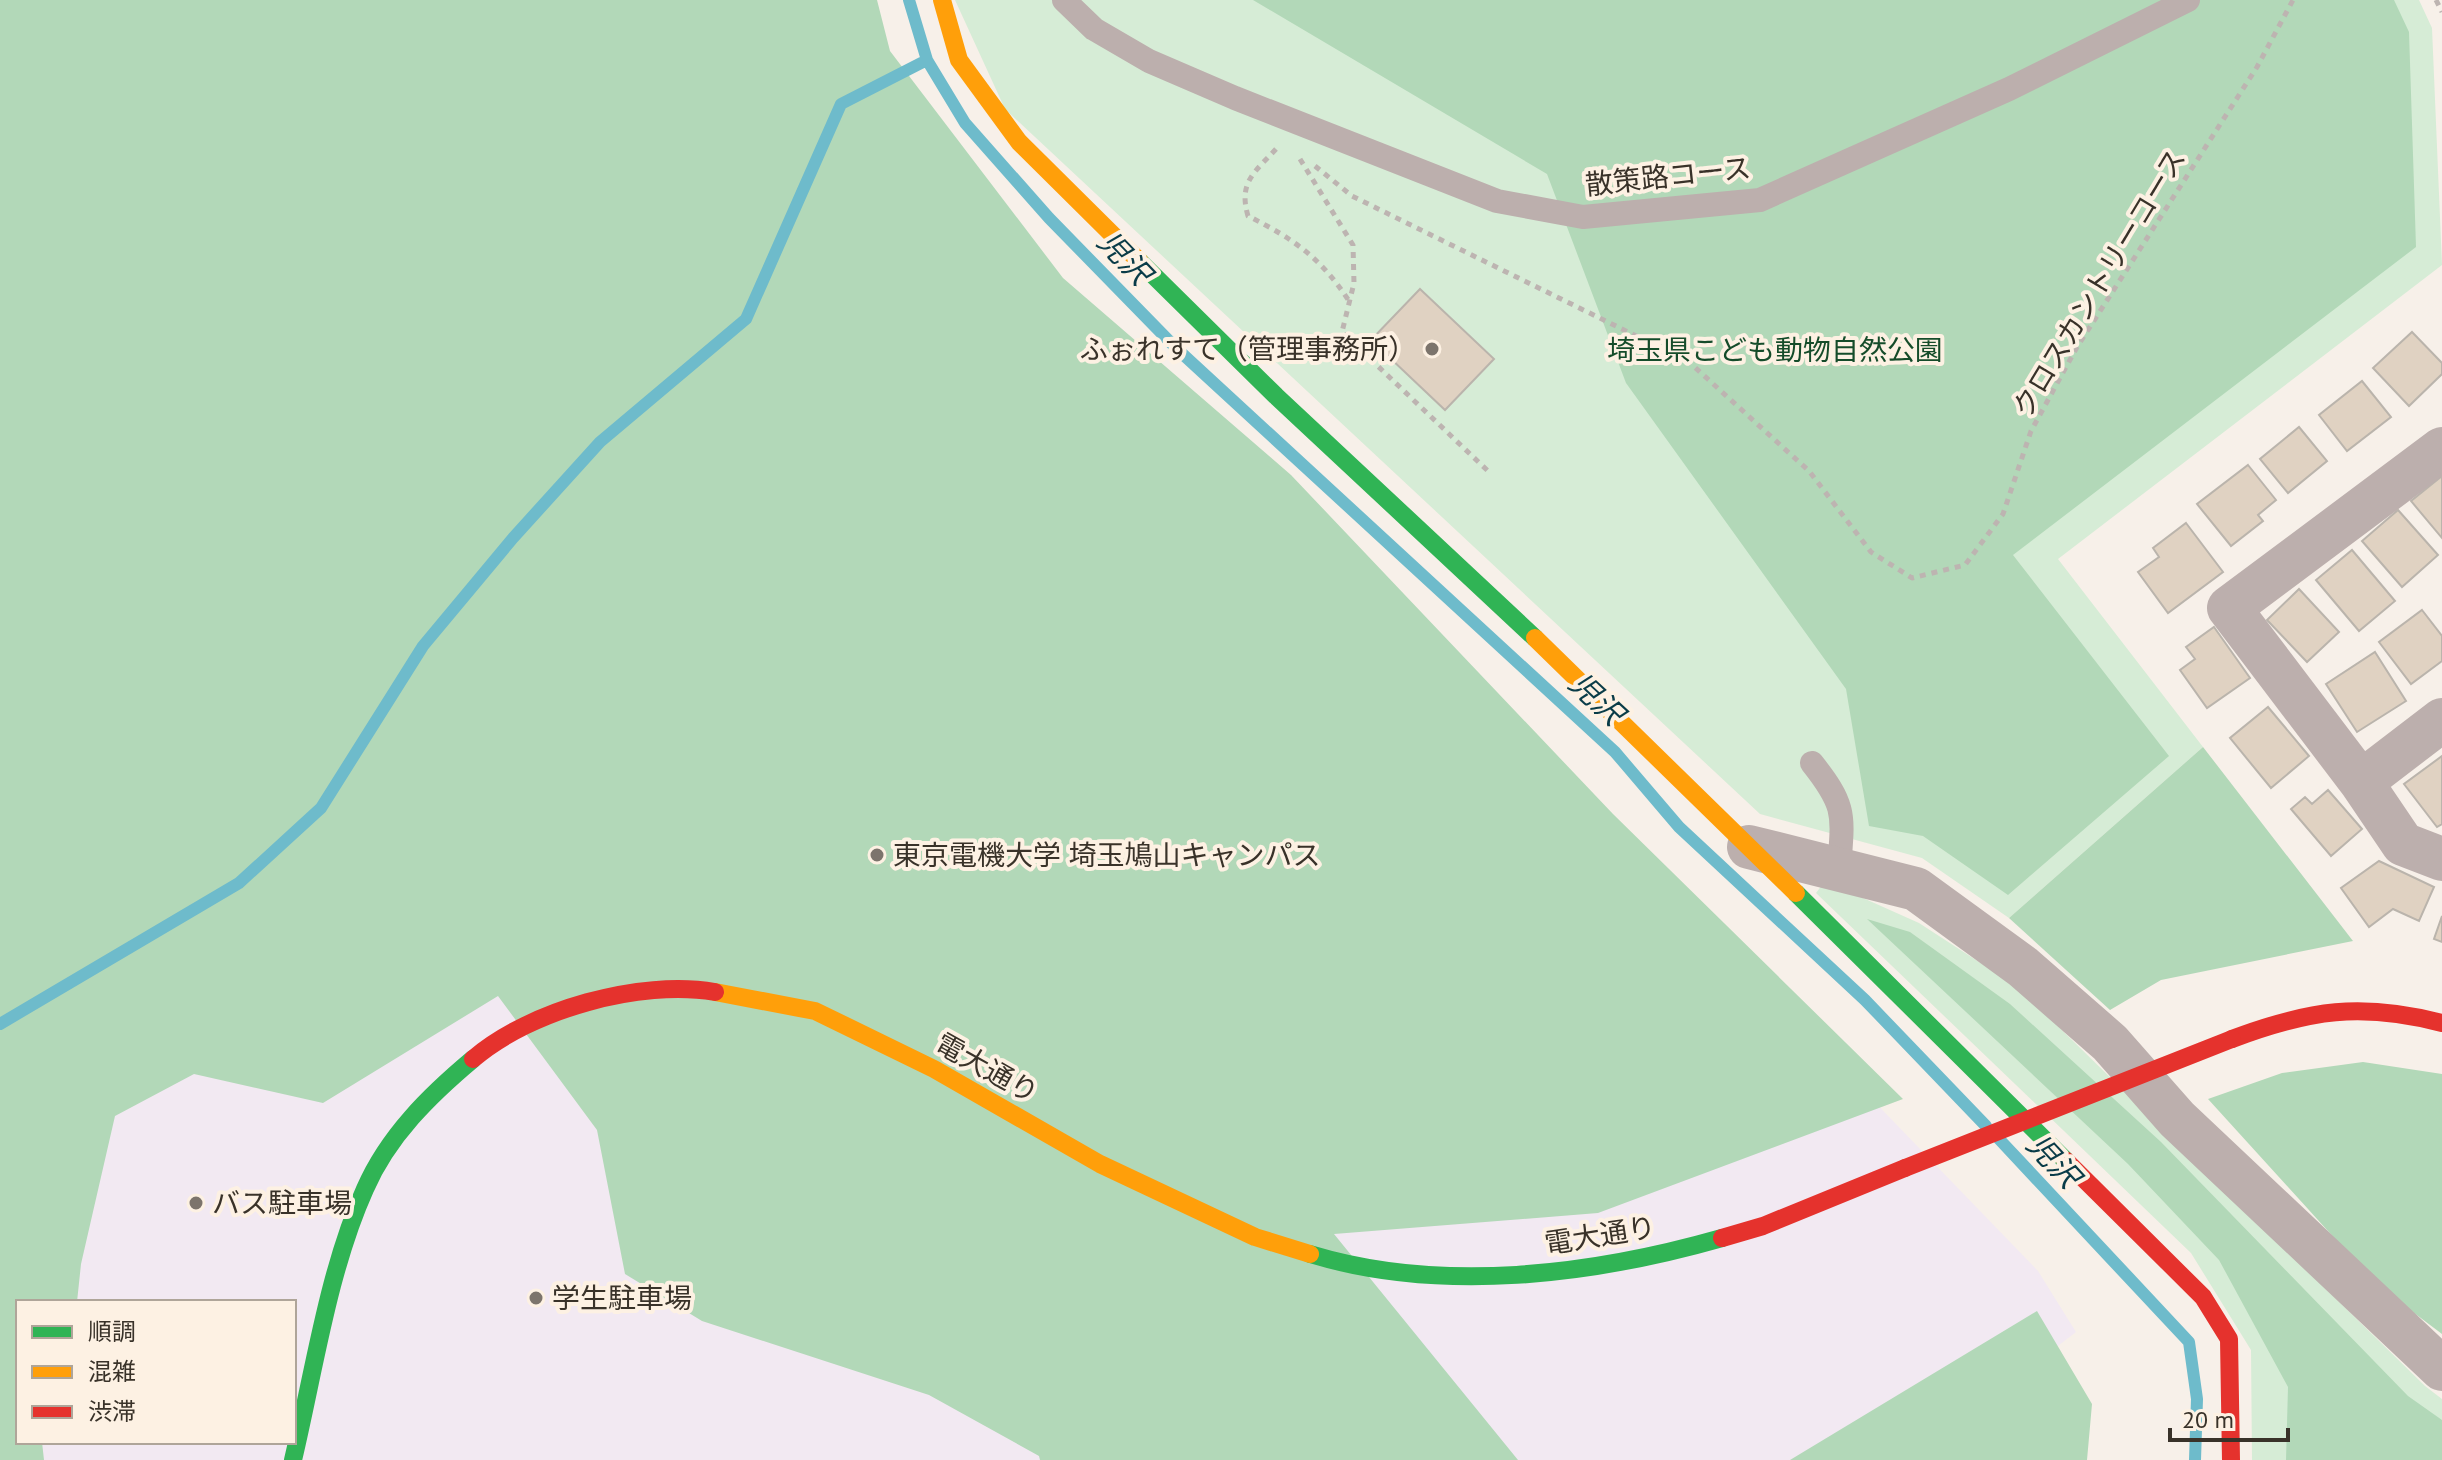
<svg xmlns="http://www.w3.org/2000/svg" width="2442" height="1460" viewBox="0 0 2442 1460" font-family="'PT Sans','Noto Sans JP',sans-serif">
	<style>
		.education { fill: #f2e9f2; fill-rule: evenodd }
		.green { fill: #d6ecd6 }
		.forest { fill: #b2d8b8 }
		.lines { fill: none; stroke-linecap: round; stroke-linejoin: round }
		.stream { stroke: #6ebbcb; stroke-width: 12 }
		.building { fill: #e0d2c2; stroke: #bab4ac; stroke-width: 2 }
		.path { stroke: #bdb4b1; stroke-width: 5; stroke-dasharray: 6 6; stroke-linecap: butt }
		.lane { stroke: #bcafad; stroke-width: 24 }
		.street { stroke: #bcafad; stroke-width: 44 }
		.fast { stroke: #30b455; stroke-width: 18 }
		.slow { stroke: #ff9f0a; stroke-width: 18 }
		.jam { stroke: #e5322d; stroke-width: 18 }
		.jam-bridge { stroke: #e5322d; stroke-width: 18 }
		.poi-dot { fill: #7c746c; stroke: #fdf1e3; stroke-width: 3 }
		.labels { text-anchor: middle; stroke-width: 8; stroke-linejoin: round; paint-order: stroke }
		.street-label { font-size: 28px; fill: #393229; stroke: #fdf1e3 }
		.poi-label { font-size: 28px; fill: #393229; stroke: #fdf1e3; text-anchor: start }
		.park-label { font-size: 28px; fill: #154c2a; stroke: #fdf1e3 }
		.water-label { font-size: 30px; font-style: italic; fill: #0a3c48; stroke: #fdf1e3 }
	</style>
	<rect width="100%" height="100%" fill="#f7f0e9"/>
	<path class="education" d="M1690,911L2038,1271L2076,1332L1974,1411L1897,1460H0V945ZM18,1302H294V1442H18Z"/>
	<path class="green" d="M955,0H2419L2432,28L2442,265L2058,559L2203,747L2009,918L1922,858L1760,814L1005,109Z
		M1825,881L1919,923L2019,988L2425,1386L2442,1399V1460H2252L2251,1350L2191,1253L1816,893Z"/>
	<path class="forest" d="M0,0H877L890,51L1063,278L1291,475L1613,814L1903,1099L1598,1213L1334,1234L1518,1460H1040L1039,1456L929,1395L702,1321L625,1274L597,1130L498,996L323,1103L194,1074L115,1116L81,1264L77,1302H18V1442H42L44,1460H0Z
		M1253,0H2394L2409,32L2416,247L2013,555L2169,756L2008,895L1923,836L1869,826L1846,689L1626,383L1547,174Z
		M2203,747L2353,941L2161,980L2110,1010L2009,918Z
		M1867,919L1910,932L2010,1004L2161,1142L2408,1396L2442,1420V1460H2286L2288,1387L2219,1260L2128,1164Z
		M2363,1062L2442,1074V1334L2377,1285L2208,1099L2282,1073Z
		M2037,1311L2092,1404L2087,1460H1790Z"/>
	<g class="lines">
		<path class="stream" d="M909,0L927,60L965,123L1049,218L1176,348L1615,752L1679,827L1865,1000L1986,1126
			M0,1024L239,883L321,808L423,646L513,538L600,442L746,319L841,104L927,60
			M1999,1139L2189,1342L2197,1399L2195,1460"/>
	</g>
	<path class="building" d="M1420,289L1494,359L1445,410L1371,340Z
		M2412,332L2442,363V374L2409,406L2373,368Z
		M2362,381L2391,417L2347,451L2319,415Z
		M2299,427L2327,461L2288,493L2260,459Z
		M2248,465L2276,500L2258,515L2263,521L2231,546L2197,504Z
		M2442,476V538L2411,501Z
		M2398,510L2438,555L2402,587L2362,541Z
		M2186,523L2223,572L2168,613L2138,572L2159,557L2153,548Z
		M2352,550L2395,601L2359,631L2316,580Z
		M2299,589L2339,632L2307,662L2267,620Z
		M2422,610L2442,636V661L2411,684L2379,642Z
		M2214,627L2250,678L2207,708L2180,670L2195,659L2186,647Z
		M2375,652L2406,701L2357,732L2326,684Z
		M2268,707L2309,756L2271,788L2230,738Z
		M2442,756V824L2437,827L2404,784Z
		M2328,790L2362,829L2331,856L2291,809L2305,797L2312,804Z
		M2379,861L2434,887L2419,921L2393,909L2369,927L2341,888Z
		M2442,916V942L2434,939Z"/>
	<g class="lines">
		<path class="path" d="M2436,0L2442,12
			M1276,149C1255,172 1238,182 1248,216C1294,239 1321,258 1349,301
			M1300,159L1353,245L1354,283L1342,332L1489,472
			M1315,166L1352,196L1689,362L1809,471L1871,552L1912,578L1965,565L2003,514L2031,431L2077,347L2257,67L2293,0"/>
		<path class="lane" d="M1064,0L1094,29L1149,61L1235,98L1497,201L1583,217L1760,200L2009,89L2188,0
			M1812,763C1847,807 1843,815 1839,869"/>
		<path class="street" d="M2442,449L2229,608L2361,782L2403,844L2442,859
			M2361,782L2442,720
			M1749,847L1916,889L2023,967L2110,1043L2177,1119L2442,1369"/>
		<path class="fast" d="M1140,262L1276,396L1535,638
			M1796,893L2065,1160
			M1310,1254C1442,1294 1592,1275 1722,1238
			M293,1460C314,1372 328,1271 365,1189C388,1136 430,1095 473,1059"/>
		<path class="slow" d="M942,0L959,60L1019,142L1140,262
			M1535,638L1796,893
			M715,992L815,1011L934,1069L1100,1164L1255,1237L1310,1254"/>
		<path class="jam" d="M2232,1039C2309,1010 2361,1002 2442,1023
			M473,1059C530,1010 640,979 715,992
			M2065,1160L2203,1297L2229,1339L2231,1460
			M1722,1238L1763,1226L1905,1168"/>
		<path class="jam-bridge" d="M1905,1168L2232,1039"/>
	</g>
	<g class="poi-dot">
		<circle cx="1432" cy="349" r="8"/>
		<circle cx="877" cy="855" r="8"/>
		<circle cx="196" cy="1203" r="8"/>
		<circle cx="536" cy="1298" r="8"/>
	</g>
	<g class="labels">
		<g class="street-label">
			<text transform="translate(1668 176) rotate(-6)" y="10">散策路コース</text>
			<text transform="translate(2099 283) rotate(-59)" y="10">クロスカントリーコース</text>
			<text transform="translate(987 1068) rotate(29)" y="10">電大通り</text>
			<text transform="translate(1600 1235) rotate(-9)" y="10">電大通り</text>
		</g>
		<g class="poi-label">
			<text x="1416" y="359" text-anchor="end">ふぉれすて（管理事務所）</text>
			<text x="893" y="865">東京電機大学 埼玉鳩山キャンパス</text>
			<text x="212" y="1213">バス駐車場</text>
			<text x="552" y="1308">学生駐車場</text>
		</g>
		<g class="park-label">
			<text x="1775" y="360">埼玉県こども動物自然公園</text>
		</g>
		<g class="water-label">
			<text transform="translate(1124 258) rotate(46)" y="10">児沢</text>
			<text transform="translate(1596 699) rotate(43)" y="10">児沢</text>
			<text transform="translate(2053 1161) rotate(47)" y="10">児沢</text>
		</g>
	</g>
	<rect x="16" y="1300" width="280" height="144" fill="#fdf1e3" stroke="#afa599" stroke-width="2"/>
	<rect x="32" y="1326" width="40" height="12" fill="#30b455" stroke="#afa599" stroke-width="2"/>
	<text x="88" y="1340" font-size="24" fill="#393229">順調</text>
	<rect x="32" y="1366" width="40" height="12" fill="#ff9f0a" stroke="#afa599" stroke-width="2"/>
	<text x="88" y="1380" font-size="24" fill="#393229">混雑</text>
	<rect x="32" y="1406" width="40" height="12" fill="#e5322d" stroke="#afa599" stroke-width="2"/>
	<text x="88" y="1420" font-size="24" fill="#393229">渋滞</text>
	<path d="M2170 1428v12h118v-12" fill="none" stroke="#393229" stroke-width="4"/>
	<text x="2182" y="1428" font-size="24" fill="#393229" stroke="#fdf1e3" stroke-width="6" paint-order="stroke">20 m</text>
</svg>
